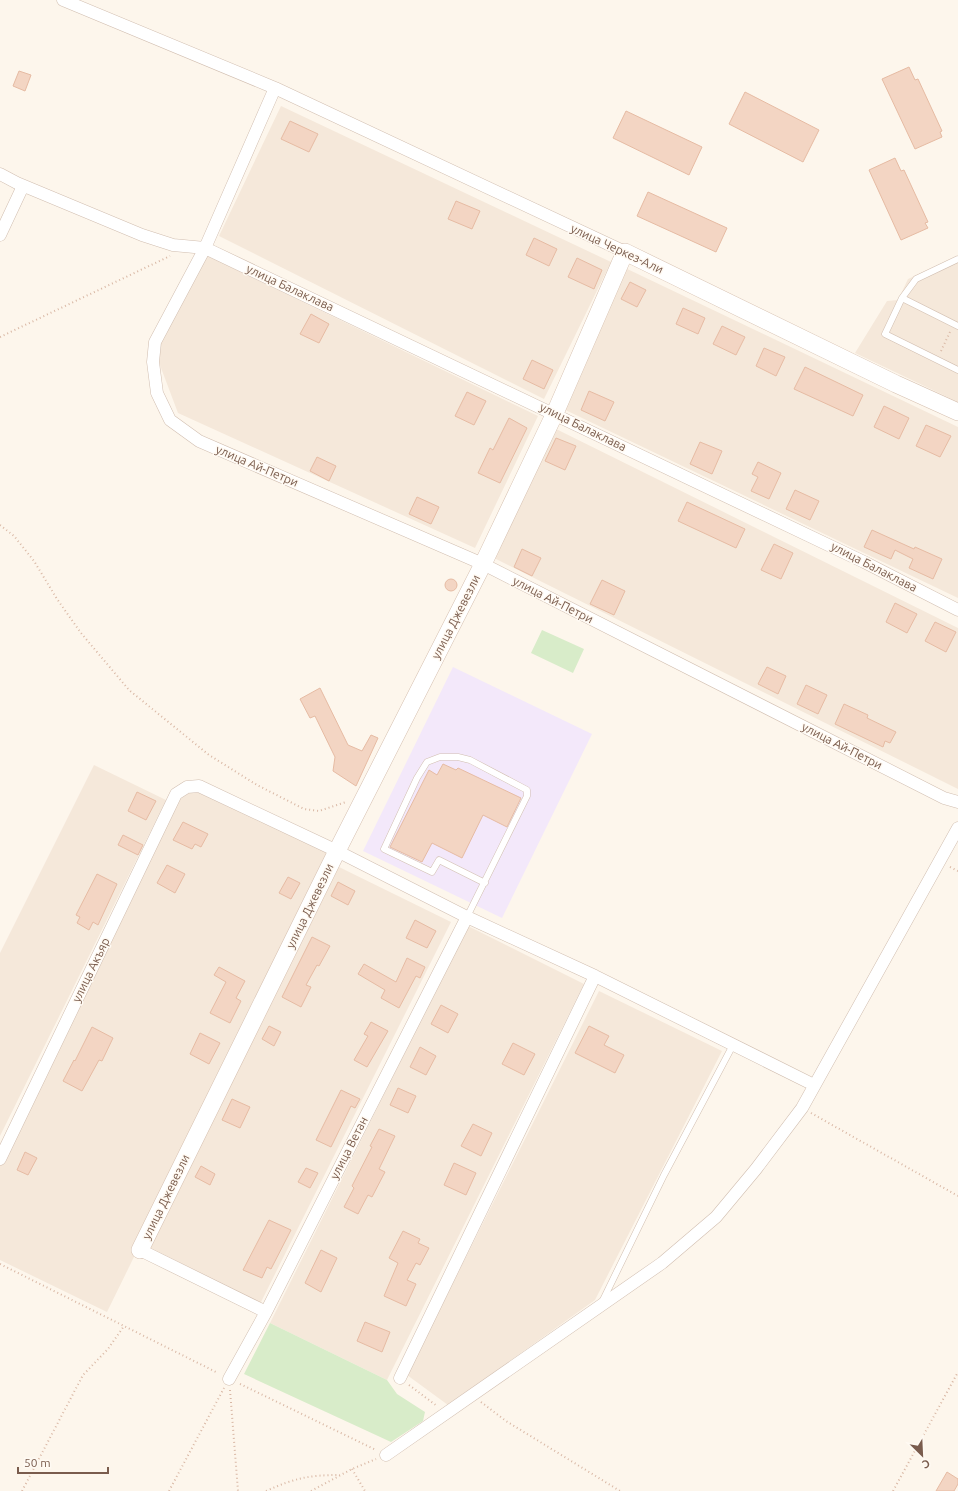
<svg xmlns="http://www.w3.org/2000/svg" width="958" height="1491" viewBox="0 0 958 1491" font-family="Ubuntu,sans-serif">
	<style>
		.residential { fill: #f5e8da }
		.education { fill: #f3e8fa }
		.green { fill: #d8ecc9 }
		.building { fill: #f3d5c3; stroke: #e6bba3 }
		.lines { fill: none; stroke-linecap: round; stroke-linejoin: round }
		.lane-casing { stroke: #d1beb0; stroke-width: 7 }
		.street-casing { stroke: #d1beb0; stroke-width: 13 }
		.secondary-casing { stroke: #d6c0b0; stroke-width: 18 }
		.path { stroke: #d9b8a5; stroke-width: 2; stroke-dasharray: 1 3; stroke-linecap: butt }
		.lane { stroke: #fff; stroke-width: 6 }
		.street { stroke: #fff; stroke-width: 12 }
		.secondary { stroke: #fff; stroke-width: 17 }
		.labels { text-anchor: middle; stroke-width: 3; stroke-linejoin: round; paint-order: stroke }
		.street-label { font-size: 12px; fill: #7a5c4d; stroke: #fffaf3 }
	</style>
	<rect width="100%" height="100%" fill="#fdf6ec"/>
	<path class="residential" d="M281,106L611,262L544,399L219,236Z
		M206,255L538,416L475,548L178,413L152,344Z
		M958,256V402L855,353L887,301L898,300L908,279Z
		M621,266L958,427V598L557,406Z
		M550,426L958,628V789L484,553Z
		M94,765L166,800L0,1136V953Z
		M191,792L203,793L331,855L107,1312L0,1260V1166L179,800Z
		M339,867L451,922L260,1304L149,1249Z
		M468,926L584,984L387,1380L270,1323Z
		M599,991L722,1051L595,1300L448,1405L407,1375Z"/>
	<path class="education" d="M453,667L592,734L502,918L363,851Z"/>
	<path class="green" d="M542,630L584,649L573,673L531,653Z
		M270,1323L387,1380L397,1394L425,1412L423,1421L391,1442L244,1374Z"/>
	<path class="building" d="M909,67L915,80L918,79L942,131L940,132L942,137L915,149L882,79Z
		M19,71L31,75L25,91L13,86Z
		M745,92L819,130L803,162L729,124Z
		M626,111L702,147L689,175L613,138Z
		M290,121L318,134L309,152L281,139Z
		M895,158L901,171L904,170L928,222L925,223L928,228L901,240L869,170Z
		M648,192L727,228L716,252L637,216Z
		M456,201L480,211L472,229L448,219Z
		M534,238L557,249L549,266L526,255Z
		M577,258L602,270L594,289L568,277Z
		M630,282L646,290L637,307L621,299Z
		M683,308L705,318L698,334L676,324Z
		M311,314L329,324L319,343L300,334Z
		M722,326L745,337L736,355L713,344Z
		M764,348L785,357L776,376L756,366Z
		M532,360L553,370L544,389L523,379Z
		M805,367L863,395L853,416L794,389Z
		M589,391L614,402L605,421L581,410Z
		M467,392L486,401L474,425L455,416Z
		M884,406L909,418L899,439L874,427Z
		M509,418L527,428L500,483L478,473L490,448L493,450Z
		M926,425L951,436L940,457L916,446Z
		M556,438L576,446L565,470L545,461Z
		M700,442L722,451L712,474L690,464Z
		M317,457L336,466L329,481L310,471Z
		M758,462L781,473L769,499L751,491L758,477L752,474Z
		M795,490L819,501L810,520L786,509Z
		M417,497L439,507L431,524L409,514Z
		M687,502L745,529L736,548L678,521Z
		M872,530L914,549L915,547L942,559L933,579L909,568L913,559L895,550L891,559L864,547Z
		M774,544L793,553L781,579L761,570Z
		M522,549L541,558L532,576L514,567Z
		M445 585a6 6 0 1 1 12 0a6 6 0 1 1-12 0Z
		M602,580L625,591L614,615L590,604Z
		M895,603L917,614L907,633L886,622Z
		M935,622L956,632L946,652L925,641Z
		M767,667L786,676L778,694L758,684Z
		M806,685L827,695L818,714L797,704Z
		M320,688L348,745L362,751L371,735L378,738L356,786L333,771L335,757L315,716L310,718L300,699Z
		M844,704L868,715L867,718L896,732L890,743L885,741L883,747L835,724Z
		M443,764L456,770L458,768L521,798L507,827L483,815L462,858L432,843L422,862L390,847L429,770L437,775Z
		M137,792L156,801L146,820L128,811Z
		M183,822L208,834L201,847L195,844L192,849L173,840Z
		M123,835L143,845L138,855L118,845Z
		M167,865L185,874L175,893L157,883Z
		M97,874L117,884L98,925L93,922L89,930L77,923L80,917L76,915Z
		M288,877L300,883L291,899L279,893Z
		M338,882L355,891L348,905L331,896Z
		M415,920L436,931L427,948L406,938Z
		M312,937L330,946L319,966L317,965L306,985L311,987L301,1007L282,997Z
		M407,958L425,967L420,978L416,976L399,1008L381,998L385,990L358,974L364,964L396,982Z
		M219,967L245,981L236,998L241,1001L230,1023L210,1013L226,982L214,975Z
		M441,1005L458,1014L448,1033L431,1024Z
		M371,1022L388,1031L367,1067L354,1060L368,1036L364,1034Z
		M269,1026L281,1032L274,1046L262,1039Z
		M589,1026L609,1036L604,1045L624,1055L615,1073L575,1053Z
		M92,1027L113,1038L102,1061L99,1060L82,1091L63,1081L74,1060L75,1061Z
		M200,1033L220,1043L209,1064L190,1054Z
		M513,1043L535,1054L524,1075L502,1064Z
		M420,1047L436,1056L426,1075L410,1067Z
		M398,1088L416,1096L408,1113L390,1105Z
		M341,1090L360,1099L355,1108L351,1106L331,1147L316,1140Z
		M232,1099L250,1107L240,1128L222,1120Z
		M473,1124L492,1133L481,1156L461,1146Z
		M379,1129L395,1136L379,1169L385,1172L372,1197L368,1195L358,1214L344,1207L354,1188L352,1186L372,1147L370,1146Z
		M25,1152L37,1158L28,1175L17,1170Z
		M454,1163L476,1173L466,1195L444,1185Z
		M201,1166L215,1174L210,1185L195,1177Z
		M306,1168L318,1173L310,1188L298,1182Z
		M269,1220L291,1230L271,1269L267,1267L262,1278L243,1270Z
		M403,1231L420,1239L418,1243L429,1248L420,1265L416,1263L407,1280L416,1284L406,1306L384,1296L398,1263L389,1258Z
		M321,1250L337,1258L321,1292L305,1283Z
		M365,1322L390,1332L382,1352L357,1341Z
		M947,1472L958,1479V1484L954,1491H936Z"/>
	<g class="lines">
		<g class="lane-casing">
			<path id="lane" d="M902,298L916,279L958,259
				M958,326L902,298L885,334L958,370
				M467,917L527,796V790L470,760L458,757H440L427,762L417,778L384,849L432,872L439,860L485,883
				M602,1302L664,1175L733,1045"/>
		</g>
		<g class="street-casing">
			<path id="street" d="M63,0L275,88L625,252
				M275,88L205,248L155,342L153,362L157,393L170,420L199,441L483,564L944,798L958,802
				M0,174L17,183L142,235L173,245L205,248L864,562L958,610
				M0,235L23,186
				M0,1159L176,794L187,787L199,786L337,851L467,917L595,976L814,1085
				M140,1250L266,1312
				M400,1378L595,976
				M229,1379L266,1312L467,917
				M386,1455L662,1263L716,1217L756,1169L802,1108L958,828"/>
		</g>
		<g class="secondary-casing">
			<path id="secondary" d="M140,1250L337,851L483,564L555,413L625,252L896,384L958,412"/>
		</g>
		<path class="path" d="M0,337L170,256
			M941,351L950,332
			M0,525L14,536L34,561L57,599L81,633L129,690L209,755L257,785L304,809L319,811L346,802
			M950,867L958,871
			M811,1113L958,1196
			M0,1264L218,1373
			M240,1384L376,1450
			M409,1385L437,1406
			M230,1390L238,1491
			M481,1402L506,1421L620,1491
			M352,1469L365,1491
			M22,1491L83,1375L108,1349L124,1326
			M169,1491L224,1388
			M266,1491C295,1478 309,1475 340,1475
			M311,1491L352,1469L376,1459
			M893,1491L958,1372"/>
		<use href="#lane" class="lane"/>
		<use href="#street" class="street"/>
		<use href="#secondary" class="secondary"/>
	</g>
	<g class="labels">
		<g class="street-label">
			<text transform="translate(617 249) rotate(25)" y="4">улица Черкез-Али</text>
			<text transform="translate(290 288) rotate(25)" y="4">улица Балаклава</text>
			<text transform="translate(583 427) rotate(26)" y="4">улица Балаклава</text>
			<text transform="translate(257 466) rotate(23)" y="4">улица Ай-Петри</text>
			<text transform="translate(874 567) rotate(27)" y="4">улица Балаклава</text>
			<text transform="translate(553 600) rotate(27)" y="4">улица Ай-Петри</text>
			<text transform="translate(456 617) rotate(-63)" y="4">улица Джевезли</text>
			<text transform="translate(842 746) rotate(27)" y="4">улица Ай-Петри</text>
			<text transform="translate(310 906) rotate(-64)" y="4">улица Джевезли</text>
			<text transform="translate(91 970) rotate(-64)" y="4">улица Акъяр</text>
			<text transform="translate(349 1148) rotate(-63)" y="4">улица Ветан</text>
			<text transform="translate(166 1197) rotate(-64)" y="4">улица Джевезли</text>
		</g>
	</g>
	<g transform="translate(922 1455) rotate(156)" stroke="#fffaf3" stroke-width="3" paint-order="stroke">
	<path d="M0-3L7 15L0 10L-7 15Z" fill="#7a5c4d"/>
	<text y="-6" font-size="11" font-weight="bold" text-anchor="middle" fill="#7a5c4d">С</text>
	</g>
	<path d="M18 1467v6h90v-6" fill="none" stroke="#7a5c4d" stroke-width="2"/>
	<text x="24" y="1467" font-size="12" fill="#7a5c4d" stroke="#fffaf3" stroke-width="3" paint-order="stroke">50 m</text>
</svg>
